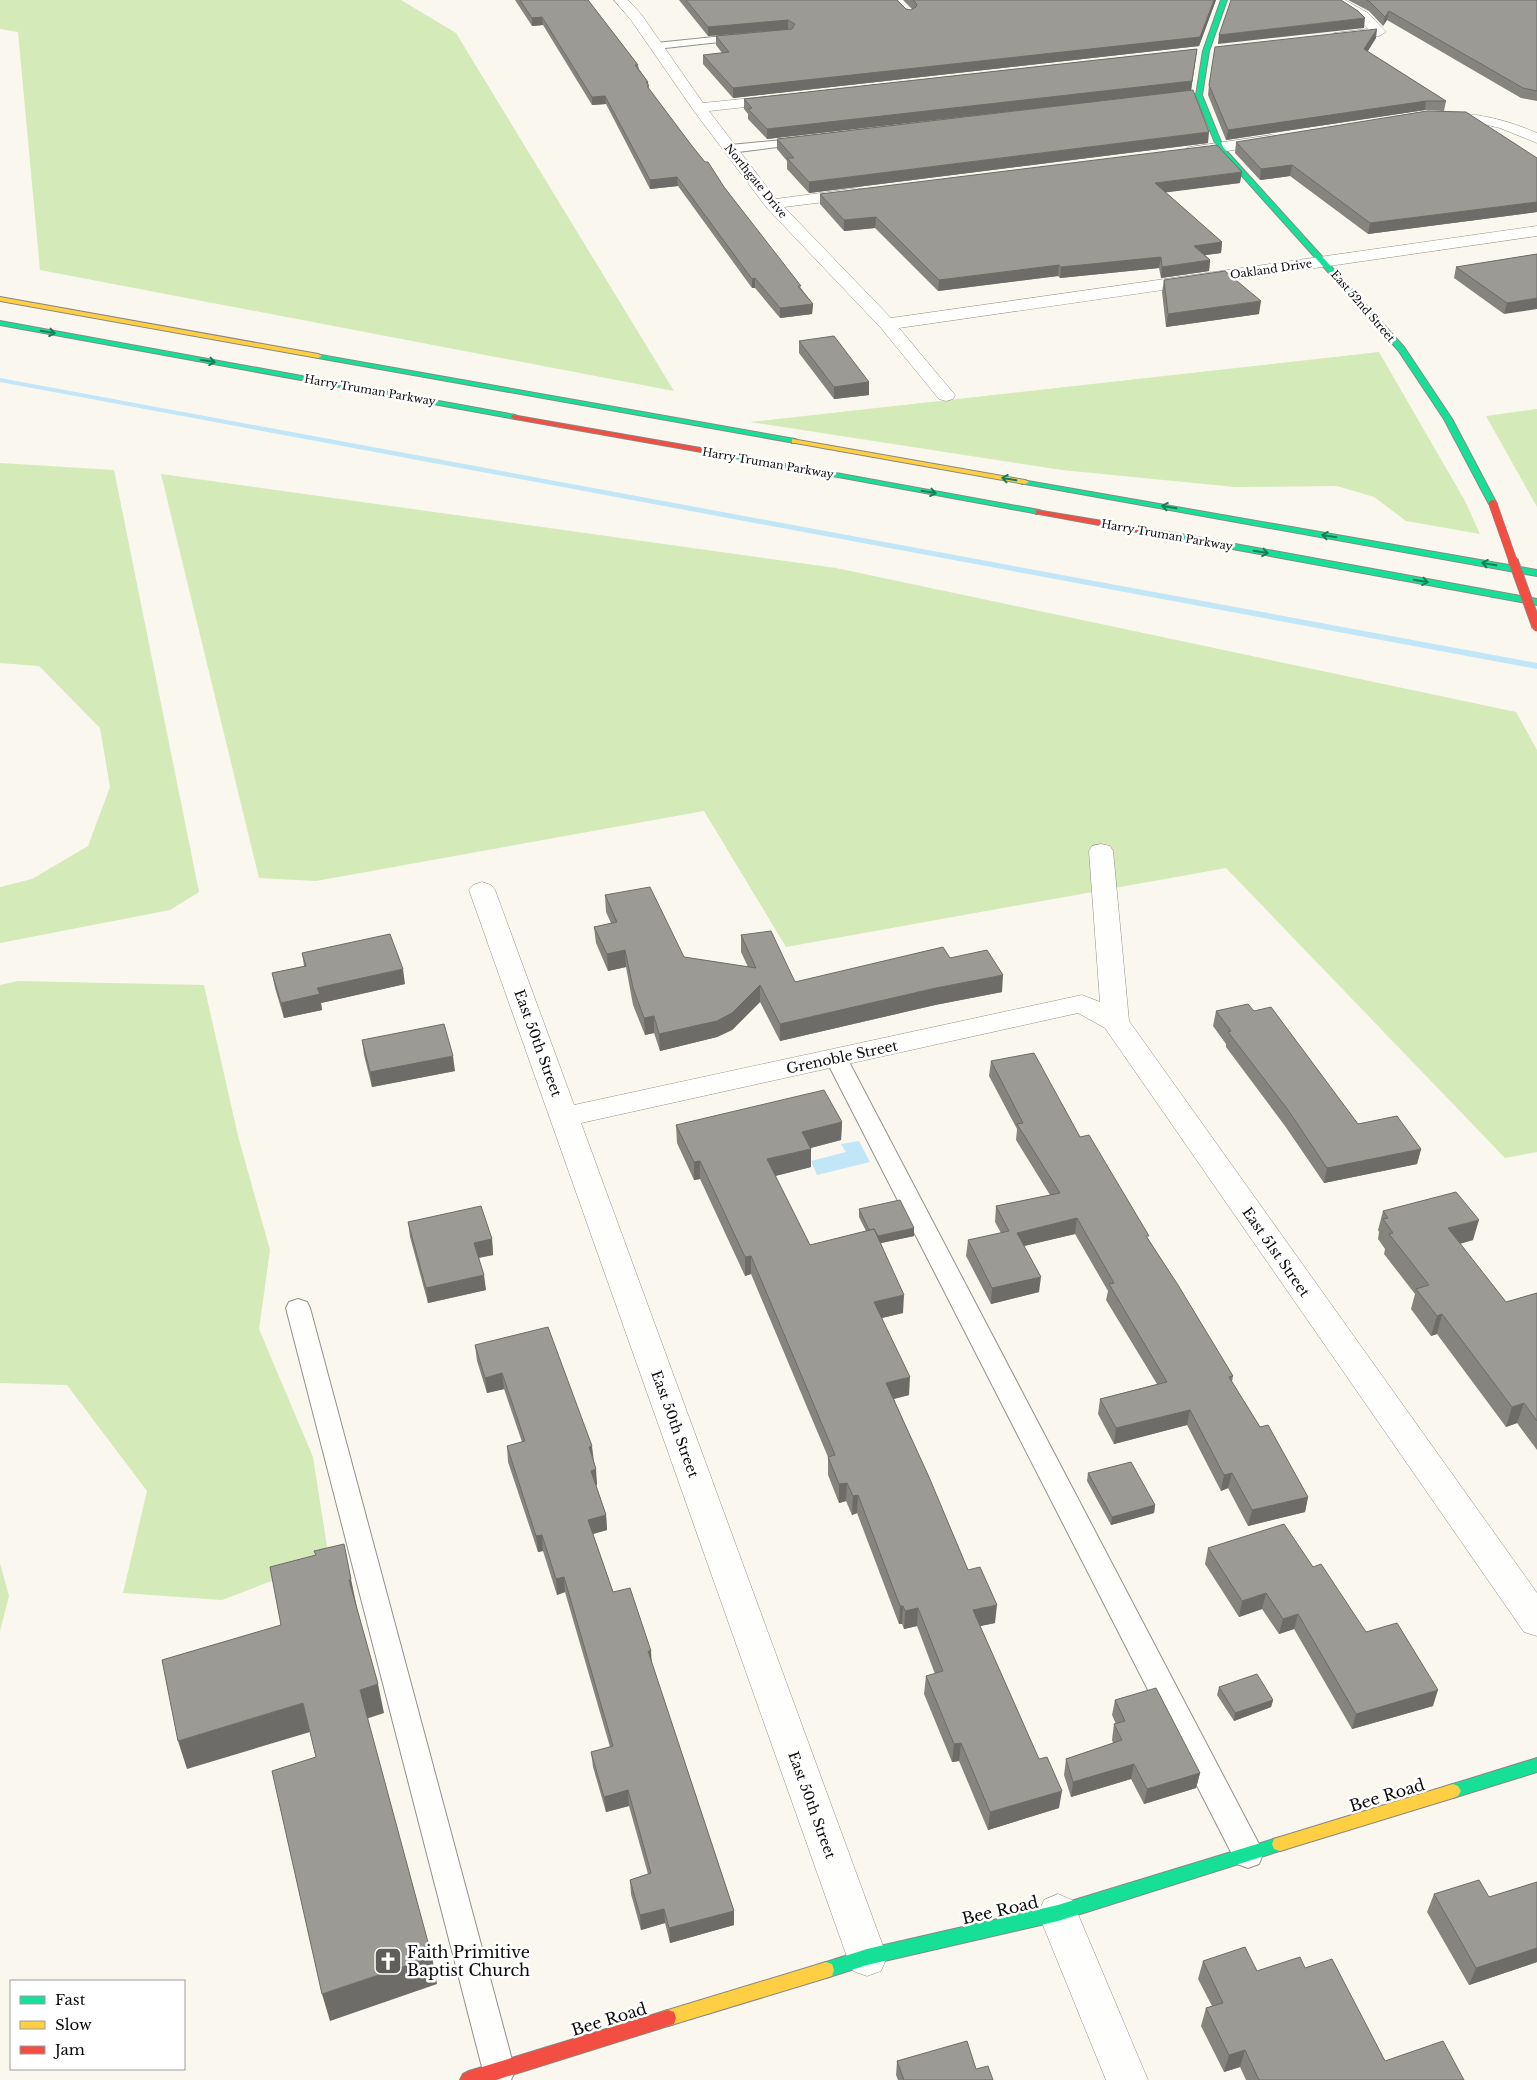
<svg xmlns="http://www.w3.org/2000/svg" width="1537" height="2080" viewBox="0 0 1537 2080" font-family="'Libre Baskerville',serif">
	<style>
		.forest { fill: #d4eab9 }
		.water { fill: #c1e6f8 }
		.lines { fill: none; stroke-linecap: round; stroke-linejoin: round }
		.stream { fill: #c1e6f8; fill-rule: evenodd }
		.lane-casing { stroke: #93918d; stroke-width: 2 }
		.street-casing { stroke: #93918d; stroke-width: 1 }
		.fast-casing { stroke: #898884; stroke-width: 2 }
		.slow-casing { stroke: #898884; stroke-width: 2 }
		.jam-casing { stroke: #898884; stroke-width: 2 }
		.lane { fill: #fefefc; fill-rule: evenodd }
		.street { fill: #fefefc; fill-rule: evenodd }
		.fast { fill: #16e098; fill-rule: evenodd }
		.slow { fill: #ffcf43; fill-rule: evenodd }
		.jam { fill: #f24e42; fill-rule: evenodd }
		.jam-bridge-far1-casing { stroke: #898884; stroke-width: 9; stroke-linecap: butt }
		.jam-bridge-casing { stroke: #898884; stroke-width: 11; stroke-linecap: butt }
		.jam-bridge-far1 { stroke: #f24e42; stroke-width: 8 }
		.jam-bridge { stroke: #f24e42; stroke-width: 9 }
		.wall { fill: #86847f }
		.shaded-wall { fill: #6d6c68 }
		.building { fill: #9c9a94; stroke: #6d6c68 }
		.oneway { stroke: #118059 }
		.labels { text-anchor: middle; stroke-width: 5; stroke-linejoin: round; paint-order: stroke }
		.far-street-label { font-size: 11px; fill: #0b0b0b; stroke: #fff }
		.street-label { font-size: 14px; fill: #0b0b0b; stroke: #fff }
		.near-street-label { font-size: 16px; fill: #0b0b0b; stroke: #fff }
		.near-poi-label { font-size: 16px; fill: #0b0b0b; stroke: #fff; text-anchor: start }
	</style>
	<rect width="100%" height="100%" fill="#faf7ee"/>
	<path class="forest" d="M0,0H401L456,33L674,391L40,270L18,32L0,29Z
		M1379,352L1465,501L1480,534L1406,521L1374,497L1337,486L1235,487L1062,470L750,422Z
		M1537,409V507L1486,416Z
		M0,463L114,470L199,892L170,910L0,943V887L32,879L88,846L110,787L100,728L39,666L0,663Z
		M161,474L836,568L1516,712L1537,750V1152L1505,1158L1226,868L786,947L704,811L316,881L259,878Z
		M18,981L204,985L238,1136L270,1250L259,1329L313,1457L329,1559L222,1600L123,1593L147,1491L67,1385L0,1383V985Z
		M0,1563L9,1596L0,1631Z"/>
	<path class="water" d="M859,1141L870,1162L817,1175L811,1161L846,1152L841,1144Z"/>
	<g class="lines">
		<path class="stream" d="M0,378L1537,663V669L0,382Z"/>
		<g class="lane-casing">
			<path id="lane" d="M743,34L748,37L747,39L656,49L651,46L656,43Z
				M804,138L810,141L808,143L730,153L724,149L730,145Z
				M836,1051L844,1053L847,1058L1259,1844L1263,1854L1259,1864L1248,1868L1237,1864L825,1058L828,1053Z
				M298,1299L307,1302L310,1308L515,2071L511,2080H487L483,2071L286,1308L289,1302Z"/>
		</g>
		<g class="street-casing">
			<path id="street" d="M614,0H628L641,14L703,103L782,95L787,96L789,99L787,102L782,103L709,111L776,199L857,188L863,190L865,193L863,196L857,198L784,207L891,318L1537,226V236L899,328L955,395L953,399L946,401L939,399L881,328L766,207L694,111L631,20Z
				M1328,0H1345L1368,13L1386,32L1379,36L1334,39L1332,36L1334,33L1368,29L1358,19Z
				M1438,112C1476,113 1502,118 1537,133V143L1500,128L1471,121L1433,119L1431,116L1433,113Z
				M1272,135L1277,137L1280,140L1277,143L1190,157L1185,155L1182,152L1185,149L1190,147Z
				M1101,844L1110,846L1113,851L1129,1021L1537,1593V1636L1524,1632L1105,1028L1078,1013L581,1123L887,1957L881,1971L867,1976L853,1971L847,1957L469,890L473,885L482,882L491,885L495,890L574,1105L1082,995L1100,1002L1089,851L1092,846Z
				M1058,1894L1072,1900L1148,2080H1106L1038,1913L1044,1900Z"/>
		</g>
		<g class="fast-casing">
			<path id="fast" d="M1221,0H1227L1209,51L1202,95L1223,147L1404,347L1452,419L1497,504L1496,506L1489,504L1444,419L1398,350L1217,148L1196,95L1203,51Z
				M0,321L515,415L519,417L515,419L0,325Z
				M315,354L795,439L799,441L795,443L318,358L314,356Z
				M732,454L1039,510L1043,512L1039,514L735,458H732Z
				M1022,480L1537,570V576L1025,484H1022Z
				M1175,533L1537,599V605L1172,538L1171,536Z
				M1537,1758V1772L1453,1798L1448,1796L1445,1791L1448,1786L1453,1784Z
				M1280,1837L1286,1839L1288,1844L1286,1849L1058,1921L867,1965L826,1978L820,1976L818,1970L820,1964L867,1949L1058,1905Z"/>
		</g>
		<g class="slow-casing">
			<path id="slow" d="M0,297L318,354L322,356L318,358L0,301Z
				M792,439L1025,480L1029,482L1025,484L795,443H792Z
				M1453,1784L1458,1786L1461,1791L1458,1796L1453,1798L1280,1851L1274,1849L1272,1844L1274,1839L1280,1837Z
				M826,1962L832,1964L834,1970L832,1976L826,1978L668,2026L662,2024L660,2018L662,2012L668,2010Z"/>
		</g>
		<g class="jam-casing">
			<path id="jam" d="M512,415L735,454L739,456L735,458L515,419L511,417Z
				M1036,510L1175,533L1179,536L1175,539L1039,514H1036Z
				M668,2010L674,2012L676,2018L674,2024L668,2026L496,2080H460L463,2074L469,2071Z"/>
		</g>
		<use href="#lane" class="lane"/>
		<use href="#street" class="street"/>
		<use href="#fast" class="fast"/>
		<use href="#slow" class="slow"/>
		<use href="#jam" class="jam"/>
		<g class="jam-bridge-far1-casing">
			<path id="jam-bridge-far1" d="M1493,504L1513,561"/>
		</g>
		<g class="jam-bridge-casing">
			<path id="jam-bridge" d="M1513,560L1537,627"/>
		</g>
		<use href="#jam-bridge-far1" class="jam-bridge-far1"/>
		<use href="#jam-bridge" class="jam-bridge"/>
	</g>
	<path class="wall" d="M515,0H588L638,65L639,69L648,82L649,89L692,146L724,187L813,304L812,314L780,318L755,288H752L678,186L650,189L606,104L592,105L543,25L532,26Z
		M679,0H897L906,9L911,10L912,9L903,0H1216L1199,46L733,98L703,64V55L722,53L716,45V36L761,32L708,36Z
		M1348,0H1537V101L1521,98L1387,20L1383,26L1369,11Z
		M1376,38L1367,51L1446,101L1444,111L1425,110L1226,140L1208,95L1209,85Z
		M1197,49L1191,90L1208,143L809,193L787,169V161L777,149V139L1058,106L767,139L748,119V114L744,109V99Z
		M1236,142L1537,158V212L1368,234L1290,176L1260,180L1235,153Z
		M1240,183L1165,192L1222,242L1221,253L1205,255L1210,260L1209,271L1161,278L1159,268L1060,278L1058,276L938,291L875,228L844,231L820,204V194Z
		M1537,254L1504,314L1454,278L1456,267Z
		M1164,280L1259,314L1166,327L1162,292Z
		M799,341L869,382V395L834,399L799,353Z
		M605,895L684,957L748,967L741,952V935L795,982L950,958L1002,992L935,1005L780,1041L760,1002L732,1030L717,1037L660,1051L654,1033L645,1035L633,1005L626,967L608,971L596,943L594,927L611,923L606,912Z
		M302,953L405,984L321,1003L322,1010L284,1018L275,988L272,973L304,966Z
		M1216,1011H1254L1358,1124L1421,1149L1417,1164L1324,1183L1285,1126L1226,1047V1044L1213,1026Z
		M362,1040L455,1071L372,1087L364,1055Z
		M991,1061L1080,1137L1149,1240L1233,1376L1232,1382L1260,1427L1308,1497L1305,1512L1248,1526L1228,1488L1221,1491L1187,1425L1114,1444L1098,1414L1100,1399L1157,1384L1106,1300L1108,1291L1075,1234L1024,1246L1039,1292L991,1304L966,1256L968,1240L1001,1233L995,1222L996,1206L1050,1195L1016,1140L1017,1129L989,1076Z
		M842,1122L841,1140L811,1148V1167L775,1176L810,1245L866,1231L859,1217V1209L914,1236L881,1243L903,1313L882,1318L909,1395L894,1399L968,1570L995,1623L980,1626L1059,1808L988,1830L959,1761L952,1762L924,1694L926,1676L935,1674L917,1626L904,1629L902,1624H899L857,1513L852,1515L846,1501L839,1503L828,1475V1457L751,1274L745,1276L700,1179L694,1180L677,1143L676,1125Z
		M1383,1211L1473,1240L1460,1244L1506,1302L1537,1293V1450L1517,1423L1506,1427L1437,1334L1431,1336L1411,1309L1415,1294L1384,1254L1385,1249L1378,1239L1379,1232L1378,1230Z
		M408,1222L492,1239L493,1255L479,1258L486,1290L428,1303L410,1237Z
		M475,1345L594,1461L597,1485H596L606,1515L607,1530L593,1534L613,1592L651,1661L734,1911V1925L670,1943L665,1923L641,1930L631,1894L630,1880L648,1874L629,1806L606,1812L593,1767L591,1752L610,1747L565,1592L557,1595L543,1551L538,1552L508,1462L507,1446L522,1442L504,1389L487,1393L477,1361Z
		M1088,1473L1155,1505L1154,1513L1111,1525L1087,1481Z
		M1208,1548L1313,1567L1366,1632L1433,1706L1352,1729L1294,1629L1279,1634L1262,1609L1239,1617L1205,1564Z
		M1219,1687L1273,1700L1271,1707L1234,1721L1217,1695Z
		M1115,1700L1200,1773L1196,1788L1144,1804L1131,1779L1071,1797L1064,1775L1066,1759L1113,1743L1112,1740L1114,1724H1116L1112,1715Z
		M1537,1882V1962L1469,1985L1427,1912L1434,1894L1489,1897Z
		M1203,1961L1257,1971L1305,1968L1385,2061L1464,2080H1246L1240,2067L1224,2072L1201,2026L1206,2008L1212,2006L1198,1979Z
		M897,2061L976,2069L993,2080H898L896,2075Z"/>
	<path class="shaded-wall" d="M1214,0H1216L1199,46L733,98V88Z
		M1389,11L1387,20L1383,26L1385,17Z
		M542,17L543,25L532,26V18Z
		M1365,18L1364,28L1218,44L1219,35Z
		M788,20V29L708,36V27Z
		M1377,29L1376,38L1363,59L1364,49Z
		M1197,49L1191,91L767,139V129Z
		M605,96L606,104L592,105V97Z
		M1426,101L1425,110L1226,140L1228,130Z
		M1209,132L1208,143L809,193V182Z
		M1292,165L1290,176L1260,180L1261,169Z
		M1242,172L1240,183L1154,194L1155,183Z
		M677,177L678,186L650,189V180Z
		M1537,202V212L1368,234L1370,223Z
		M876,217L875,228L844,231V220Z
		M1222,242L1221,253L1192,257L1194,246Z
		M1161,257L1159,268L1060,278L1061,267Z
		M1210,260L1209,271L1161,278L1162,267Z
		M1059,265L1058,276L938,291L939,280Z
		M755,278V288H752V279Z
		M1537,298V309L1504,314L1507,303Z
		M1261,301L1259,314L1166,327L1168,314Z
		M813,304L812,314L780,318V308Z
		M869,382V395L834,399V387Z
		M625,950L626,967L608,971L607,954Z
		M403,969L405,984L321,1003L322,1010L284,1018L281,1003L317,988Z
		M1003,975L1002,992L935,1005L780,1041V1024L936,988Z
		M760,985V1002L732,1030L717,1037L660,1051L659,1034Z
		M654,1016V1033L645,1035L644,1018Z
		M453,1056L455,1071L372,1087L370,1072Z
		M842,1122L841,1140L802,1150V1132Z
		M811,1149V1167L767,1178V1159Z
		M1421,1149L1417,1164L1324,1183L1327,1168Z
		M700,1161V1179L694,1180V1162Z
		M1077,1218L1075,1234L1015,1248L1017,1233Z
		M1479,1220L1473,1240L1442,1248L1448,1228Z
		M914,1228V1236L872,1245L873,1237Z
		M492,1239L493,1255L476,1258L474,1243Z
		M751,1256V1274L745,1276V1257Z
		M484,1275L486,1290L428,1303L426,1288Z
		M1041,1277L1039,1292L991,1304L992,1288Z
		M904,1295L903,1313L873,1320L874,1302Z
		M1442,1314L1437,1334L1431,1336L1437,1316Z
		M502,1373L504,1389L487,1393L485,1378Z
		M910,1377L909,1395L885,1401L886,1383Z
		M1524,1403L1517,1423L1506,1427L1512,1407Z
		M1190,1410L1187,1425L1114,1444L1116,1428Z
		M592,1446L594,1462L589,1447Z
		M596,1469L597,1485L592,1486L591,1471Z
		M1232,1473L1228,1488L1221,1491L1224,1475Z
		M847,1483L846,1501L839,1503V1484Z
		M858,1495L857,1513L852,1515L853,1496Z
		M1308,1497L1305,1512L1248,1526L1252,1510Z
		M1155,1505L1154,1513L1111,1525L1112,1517Z
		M606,1515L607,1530L589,1535L588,1520Z
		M542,1535L543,1551L538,1552L536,1536Z
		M564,1577L565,1592L557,1595L556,1579Z
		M351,1579L357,1608L354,1609L349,1580Z
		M1266,1593L1262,1609L1239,1617L1242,1601Z
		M997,1605L995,1623L971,1628L973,1610Z
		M900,1606H903L902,1624H899Z
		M918,1608L917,1626L904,1629L905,1611Z
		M1298,1614L1294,1629L1279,1634L1283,1619Z
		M648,1651H651L652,1666Z
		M378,1684L384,1713L366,1719L360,1690Z
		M1438,1690L1433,1706L1352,1729L1356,1714Z
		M1273,1700L1271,1707L1234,1721L1235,1713Z
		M303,1703L310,1732L187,1769L178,1741Z
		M961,1743L959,1761L952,1762L954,1744Z
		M1134,1764L1131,1779L1071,1797L1073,1782Z
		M1200,1773L1196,1788L1144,1804L1147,1789Z
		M628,1790L629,1806L606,1812L604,1797Z
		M1062,1791L1059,1808L988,1830L990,1812Z
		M664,1909L665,1923L641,1930L640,1915Z
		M734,1911V1925L670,1943L669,1928Z
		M1537,1948V1962L1469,1985L1476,1968Z
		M432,1957L437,1984L330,2021L322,1994Z
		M1245,2050L1240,2067L1224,2072L1229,2055Z"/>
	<path class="building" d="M520,0H588L638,65H635L648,82H646L649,86H647L692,146L705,162H708L724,187L801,286H798L813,304L780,308L755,278L752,279L677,177L650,180L605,96L592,97L542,17L532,18Z
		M686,0H897L906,9L911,10L916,7L917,4L913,0H1214L1200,37L733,88L703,55L729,52L716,36L792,29L795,24L788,20L708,27Z
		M1231,0H1341L1358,11L1365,18L1219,35Z
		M1366,0H1537V91L1523,88L1389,11L1385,17L1370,2Z
		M1377,29L1364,49L1446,101H1426L1228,130L1209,85L1215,47Z
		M1197,49L1192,81L767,129L748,109L752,108L744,99Z
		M1193,90L1209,132L809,182L787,158H794L777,139Z
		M1427,111L1466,112L1537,158V202L1370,223L1292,165L1261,169L1236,142Z
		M1217,145L1242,172L1155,183L1222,242L1194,246L1210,260L1162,267L1161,257L1061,267L1059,265L939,280L876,217L844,220L820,194Z
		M1537,254V298L1507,303L1456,267Z
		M1225,271L1261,301L1168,314L1164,280Z
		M834,336L869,382L834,387L799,341Z
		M650,887L684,957L756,968L741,935L771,931L795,982L943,947L950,958L987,950L1003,975L936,988L780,1024L760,985L732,1013L717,1021L659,1034L654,1016L644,1018L633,988L625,950L607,954L594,927L617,922L605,895Z
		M390,934L403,969L317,988L320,994L281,1003L272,973L306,966L302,953Z
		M1248,1004L1254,1011L1271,1007L1358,1124L1397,1116L1421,1149L1327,1168L1288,1110L1228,1032L1231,1031L1216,1011Z
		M444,1024L453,1056L370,1072L362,1040Z
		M1034,1053L1080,1137L1089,1135L1149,1236H1146L1178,1285L1233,1376L1229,1377L1260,1427L1268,1425L1308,1497L1252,1510L1232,1473L1224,1475L1190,1410L1116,1428L1100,1399L1167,1382L1109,1284L1114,1283L1077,1218L1017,1233L1041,1277L992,1288L968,1240L1009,1231L996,1206L1060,1193L1017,1124L1023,1123L991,1061Z
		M824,1090L842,1122L802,1132L811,1149L767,1159L810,1245L874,1229L904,1295L874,1302L910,1377L886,1383L929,1477L968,1570L980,1567L997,1605L973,1610L1039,1759L1047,1757L1062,1791L990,1812L961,1743L954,1744L926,1676L943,1671L918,1608L905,1611L903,1606H900L858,1495L853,1496L847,1483L839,1484L828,1457L835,1455L751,1256L745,1257L700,1161L694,1162L676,1125Z
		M1456,1192L1479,1220L1448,1228L1506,1302L1537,1293V1421L1524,1403L1512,1407L1442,1314L1437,1316L1416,1289L1429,1285L1389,1234L1393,1233L1383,1219L1388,1218L1383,1211Z
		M900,1200L914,1228L878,1236L874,1229L869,1230L859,1209Z
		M481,1206L492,1239L474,1243L484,1275L426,1288L408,1222Z
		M548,1327L592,1446L589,1447L596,1469L591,1471L606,1515L588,1520L613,1592L630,1588L651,1651H648L734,1911L669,1928L664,1909L640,1915L630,1880L651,1873L628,1790L604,1797L591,1752L613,1746L564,1577L556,1579L542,1535L536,1536L507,1446L525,1441L502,1373L485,1378L475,1345Z
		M1131,1462L1155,1505L1112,1517L1088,1473Z
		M1284,1524L1313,1567L1321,1564L1366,1632L1397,1623L1438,1690L1356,1714L1298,1614L1283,1619L1266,1593L1242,1601L1208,1548Z
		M344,1544L351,1579L349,1580L378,1684L360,1690L432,1957L322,1994L272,1771L316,1757L303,1703L178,1741L162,1660L281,1625L270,1567L316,1555L314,1551Z
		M1257,1674L1273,1700L1235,1713L1219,1687Z
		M1156,1688L1200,1773L1147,1789L1134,1764L1073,1782L1066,1759L1122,1740L1114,1724L1125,1721L1115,1700Z
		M1479,1880L1489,1897L1537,1882V1948L1476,1968L1434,1894Z
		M1245,1947L1257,1971L1300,1957L1305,1968L1332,1959L1385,2061L1443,2041L1464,2080H1259L1245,2050L1229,2055L1206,2008L1223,2003L1203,1961Z
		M967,2041L976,2069L988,2066L993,2080H904L897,2061Z"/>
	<defs><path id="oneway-shaft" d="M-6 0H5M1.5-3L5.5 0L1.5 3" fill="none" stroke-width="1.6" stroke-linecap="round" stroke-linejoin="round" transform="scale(1.25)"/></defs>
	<g class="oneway">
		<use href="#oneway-shaft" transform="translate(48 332) rotate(10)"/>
		<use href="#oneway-shaft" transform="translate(208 361) rotate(10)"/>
		<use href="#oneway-shaft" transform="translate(1009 479) rotate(-170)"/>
		<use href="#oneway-shaft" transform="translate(929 492) rotate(10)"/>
		<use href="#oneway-shaft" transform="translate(1169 507) rotate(-170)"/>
		<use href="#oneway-shaft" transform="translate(1329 536) rotate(-170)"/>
		<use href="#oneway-shaft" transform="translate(1261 552) rotate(10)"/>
		<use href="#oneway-shaft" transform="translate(1489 564) rotate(-170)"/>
		<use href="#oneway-shaft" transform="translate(1421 581) rotate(10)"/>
	</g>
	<defs>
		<g id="church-square" transform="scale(1.4375)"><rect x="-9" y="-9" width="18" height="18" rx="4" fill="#5f5e5a" stroke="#fff"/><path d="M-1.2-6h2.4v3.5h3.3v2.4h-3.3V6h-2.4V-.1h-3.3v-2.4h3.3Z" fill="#fff"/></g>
	</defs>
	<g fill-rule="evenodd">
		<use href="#church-square" x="388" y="1961"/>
	</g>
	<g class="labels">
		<g class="far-street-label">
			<text transform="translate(756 181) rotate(51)" y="4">Northgate Drive</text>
			<text transform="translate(1271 269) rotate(-8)" y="4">Oakland Drive</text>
			<text transform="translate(1363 306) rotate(49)" y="4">East 52nd Street</text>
			<text transform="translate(370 390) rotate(10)" y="4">Harry Truman Parkway</text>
			<text transform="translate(768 463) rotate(10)" y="4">Harry Truman Parkway</text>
			<text transform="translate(1167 535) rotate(10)" y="4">Harry Truman Parkway</text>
		</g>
		<g class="street-label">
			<text transform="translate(538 1043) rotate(70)" y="5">East 50th Street</text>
			<text transform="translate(842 1057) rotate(-12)" y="5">Grenoble Street</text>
			<text transform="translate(1276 1252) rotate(55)" y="5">East 51st Street</text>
			<text transform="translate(675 1424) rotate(70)" y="5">East 50th Street</text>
			<text transform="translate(812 1805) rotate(70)" y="5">East 50th Street</text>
		</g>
		<g class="near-street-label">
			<text transform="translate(1387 1795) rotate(-17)" y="6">Bee Road</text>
			<text transform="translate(1000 1910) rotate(-13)" y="6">Bee Road</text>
			<text transform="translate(609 2019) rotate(-17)" y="6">Bee Road</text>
		</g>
		<g class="near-poi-label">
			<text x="407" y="1958">Faith Primitive<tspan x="407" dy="18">Baptist Church</tspan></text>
		</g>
	</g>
	<rect x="10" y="1980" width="175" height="90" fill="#ffffff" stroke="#9d9d9d"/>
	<rect x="20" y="1996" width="25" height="8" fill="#16e098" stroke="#9d9d9d"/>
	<text x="55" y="2005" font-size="15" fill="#0b0b0b">Fast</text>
	<rect x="20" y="2021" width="25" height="8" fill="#ffcf43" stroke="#9d9d9d"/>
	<text x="55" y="2030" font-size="15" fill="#0b0b0b">Slow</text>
	<rect x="20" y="2046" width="25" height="8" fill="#f24e42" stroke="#9d9d9d"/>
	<text x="55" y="2055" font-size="15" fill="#0b0b0b">Jam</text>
</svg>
